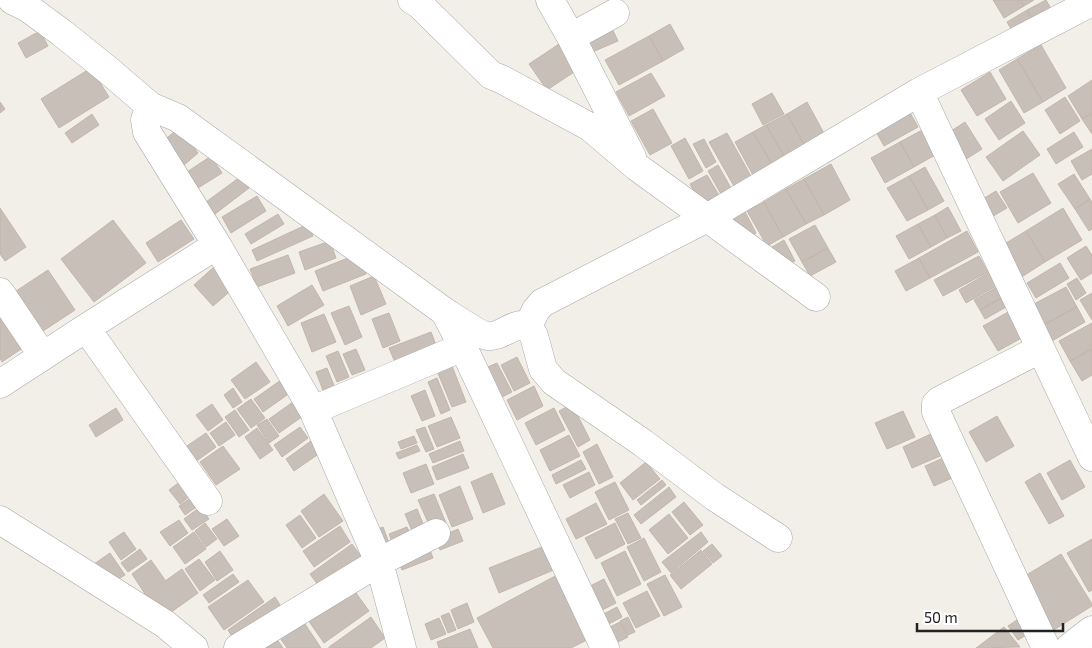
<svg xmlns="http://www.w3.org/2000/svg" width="1092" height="648" viewBox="0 0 1092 648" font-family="'Exo 2',sans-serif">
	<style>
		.building { fill: #c7bfb8; stroke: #c4b6ab }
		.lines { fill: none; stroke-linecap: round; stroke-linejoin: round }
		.minor-casing { stroke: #a9a9a9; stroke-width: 29 }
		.minor { stroke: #fff; stroke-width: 28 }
	</style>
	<rect width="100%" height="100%" fill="#f2efe9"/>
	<path class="building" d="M993,0H1020L1024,6L1004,18Z
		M1020,0H1034L1024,6Z
		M1046,0L1056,17L1037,28L1027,10Z
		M1027,10L1037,28L1017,39L1007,22Z
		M609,22L618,41L590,53L581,34Z
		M670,24L684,49L663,61L649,36Z
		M40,31L48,46L26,58L18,43Z
		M649,36L663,61L619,85L605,60Z
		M562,42L580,68L547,90L529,64Z
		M1041,45L1066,88L1043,102L1017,59Z
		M1017,59L1043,102L1024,113L999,70Z
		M91,68L109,97L59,128L41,99Z
		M990,72L1006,99L977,116L961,90Z
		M651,73L665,96L629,116L616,92Z
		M1092,80V113L1082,119L1068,96Z
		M772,93L784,114L763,125L752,104Z
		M1065,97L1080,121L1060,134L1045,110Z
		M1011,101L1025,123L999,140L985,119Z
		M0,102L5,109L0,113Z
		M807,102L826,137L806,148L787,114Z
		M653,109L672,143L650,155L631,121Z
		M909,111L918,127L884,146L875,130Z
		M1092,113V134L1082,119Z
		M92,114L99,125L72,143L65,133Z
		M787,114L806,148L786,159L766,125Z
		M965,122L982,149L963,161L945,135Z
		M766,125L786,159L773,166L753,132Z
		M179,128L198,153L183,166L163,141Z
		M924,129L937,154L914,167L900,142Z
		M1023,131L1040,155L1003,181L986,157Z
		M753,132L773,166L754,177L735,142Z
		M1074,132L1083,147L1056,164L1047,149Z
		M727,133L752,178L735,188L709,142Z
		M685,138L703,171L689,179L671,146Z
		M704,139L716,162L706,168L693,144Z
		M900,142L914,167L885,183L871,158Z
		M1092,149V174L1082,180L1071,161Z
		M211,156L222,173L198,188L187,172Z
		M831,164L850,200L824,215L804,179Z
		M718,165L731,188L721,194L708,171Z
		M925,167L944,201L928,210L909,176Z
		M1033,173L1051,203L1018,223L1000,192Z
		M1074,174L1090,199L1075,209L1058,184Z
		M707,175L720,197L702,207L690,184Z
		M909,176L928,210L907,221L887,188Z
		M240,177L249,188L215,214L206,202Z
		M804,179L824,215L806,224L786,189Z
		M786,189L806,224L783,237L764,202Z
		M996,191L1007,208L988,219L978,202Z
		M257,196L266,211L231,233L222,217Z
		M1090,199L1092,202V229L1089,231L1075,209Z
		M764,202L783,237L767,246L747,211Z
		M948,207L961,231L947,238L935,215Z
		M0,208L26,247L5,261L0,254Z
		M743,208L756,233L742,241L728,216Z
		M1063,208L1082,240L1045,262L1026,231Z
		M278,214L284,224L251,244L245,234Z
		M935,215L947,238L931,247L918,224Z
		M113,220L146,263L94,302L61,259Z
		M181,220L194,239L158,262L146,243Z
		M308,224L313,236L257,261L252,250Z
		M918,224L931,247L909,259L896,236Z
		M815,225L828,248L802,262L789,239Z
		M967,231L978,252L930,278L919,258Z
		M1026,231L1045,262L1020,278L1001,246Z
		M784,240L795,261L778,270L767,250Z
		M330,241L336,258L305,270L299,252Z
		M1086,246L1092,255V273L1081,280L1067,258Z
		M828,248L836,262L810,276L802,262Z
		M358,254L366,274L323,291L315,271Z
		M288,255L295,273L257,287L250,269Z
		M979,256L988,272L943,296L934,280Z
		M919,258L930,278L906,291L895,271Z
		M1060,263L1069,278L1036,298L1027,283Z
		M216,265L235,287L213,306L194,285Z
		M48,270L75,310L40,333L13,293Z
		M990,272L998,285L966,303L959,290Z
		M374,276L386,304L361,315L350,286Z
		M1077,278L1086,293L1076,300L1067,284Z
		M312,285L324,305L288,326L277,306Z
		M997,287L1003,297L980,310L974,300Z
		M1066,287L1077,307L1043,325L1032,305Z
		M1092,293V320L1080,300Z
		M1003,297L1008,306L985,319L980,310Z
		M349,306L362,337L345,345L331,313Z
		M1077,307L1085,322L1052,341L1043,325Z
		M1010,311L1025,336L998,351L983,326Z
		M0,313L24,347L2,362L0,358Z
		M389,313L400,341L383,348L372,319Z
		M324,314L336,342L312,352L301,323Z
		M1092,323V349L1070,361L1059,341Z
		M431,332L438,350L397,367L389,348Z
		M356,349L365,370L352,375L343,354Z
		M1092,349V375L1082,381L1070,361Z
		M338,351L349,377L337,382L326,356Z
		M517,357L530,383L514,391L501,365Z
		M256,362L270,382L245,399L231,380Z
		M497,363L512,392L498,399L483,369Z
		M452,366L466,402L452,407L437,371Z
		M327,368L335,388L324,393L316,372Z
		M437,378L450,410L441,414L428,382Z
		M281,380L290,393L263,412L254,399Z
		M534,386L543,406L517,420L507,400Z
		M233,388L242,402L233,408L224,395Z
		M425,390L435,416L422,421L411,396Z
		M251,399L265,418L251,428L237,409Z
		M293,402L303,416L279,433L269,419Z
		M212,404L223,420L208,431L196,415Z
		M572,404L590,440L578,447L559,411Z
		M116,408L123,420L96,437L89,425Z
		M554,408L565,430L536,445L525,423Z
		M235,410L249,430L239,437L225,417Z
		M903,411L915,437L887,449L875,423Z
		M997,416L1014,446L986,462L969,432Z
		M451,417L460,438L437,447L428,426Z
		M267,419L279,436L269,443L257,425Z
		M226,422L235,435L219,446L210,433Z
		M300,427L308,438L282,457L274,445Z
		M425,427L434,449L426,452L416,430Z
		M257,428L273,450L260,459L245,437Z
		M935,432L945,454L912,468L903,447Z
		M206,433L216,447L195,462L184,448Z
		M569,435L580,456L550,471L540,450Z
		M414,436L417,443L401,449L398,442Z
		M311,441L320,453L294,471L286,459Z
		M460,441L464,451L433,463L429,454Z
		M597,444L613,477L599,484L583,452Z
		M417,445L420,451L399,459L396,453Z
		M223,446L240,469L216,485L200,462Z
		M463,454L469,468L437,480L432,467Z
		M950,455L959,475L934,486L925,466Z
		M581,460L586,469L556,484L552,475Z
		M1070,460L1085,487L1062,500L1047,473Z
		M646,462L660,479L633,500L620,483Z
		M426,464L434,484L411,493L403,473Z
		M589,472L595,485L570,498L563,485Z
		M492,473L505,504L483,513L471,482Z
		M1040,473L1064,516L1049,524L1025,482Z
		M185,478L196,491L180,504L169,490Z
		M662,480L666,485L641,505L637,500Z
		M615,482L629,510L609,520L595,492Z
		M460,486L473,519L452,527L439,495Z
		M669,487L676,497L641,524L634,515Z
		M196,494L202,503L185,515L179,506Z
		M324,494L343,521L319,537L301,511Z
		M434,494L446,523L431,529L418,500Z
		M684,502L703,525L690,535L672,512Z
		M596,503L607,524L576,539L566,519Z
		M200,507L209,519L192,530L184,519Z
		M417,509L427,533L415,538L405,514Z
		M628,513L641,538L628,544L615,519Z
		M669,514L688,538L668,554L649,530Z
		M300,515L316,538L302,548L286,525Z
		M227,519L239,536L224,546L212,529Z
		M179,520L188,533L170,546L160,532Z
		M205,523L217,539L206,547L195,531Z
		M615,523L625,544L596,559L585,538Z
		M340,526L350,542L314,567L303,551Z
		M383,527L393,553L373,531Z
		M407,527L414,542L395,550L389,534Z
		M458,529L463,541L440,550L435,539Z
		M124,532L136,549L121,560L109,542Z
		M194,532L206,549L185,564L173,547Z
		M701,532L708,542L671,573L662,562Z
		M644,538L661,572L644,581L627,547Z
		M1092,539V590L1089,592L1067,553Z
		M427,542L433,558L402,570L396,555Z
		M352,544L363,559L321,589L310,574Z
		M712,544L722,556L713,563L703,551Z
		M547,545L556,569L499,593L489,568Z
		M140,549L147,559L128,572L121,563Z
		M701,550L712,564L681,589L670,575Z
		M220,551L233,570L217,581L205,562Z
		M625,551L641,584L617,596L601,563Z
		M110,553L125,575L109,585L94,564Z
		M1061,554L1092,604V606L1052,631L1020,579Z
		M199,559L215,580L200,591L185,569Z
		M151,560L165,580L145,594L132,574Z
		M182,569L198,593L160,620L144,596Z
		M233,574L239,582L209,603L203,595Z
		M559,574L593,637L571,648H493L477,618Z
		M665,575L682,607L664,616L647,584Z
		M604,579L616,603L600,611L588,587Z
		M248,580L264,602L224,630L208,607Z
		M351,586L369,611L324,643L306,617Z
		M647,591L660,616L636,628L623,603Z
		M275,597L282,608L235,641L228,630Z
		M467,603L474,622L458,629L451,610Z
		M617,607L622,617L605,626L600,616Z
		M449,613L456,630L448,633L441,616Z
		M1026,614L1036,629L1018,640L1008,626Z
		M371,617L385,638L371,648H329V647Z
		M628,617L635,632L628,635L620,621Z
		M439,618L446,634L431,640L425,624Z
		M303,621L321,648H287L280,638Z
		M620,622L628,637L614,644L606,629Z
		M1004,627L1020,647L976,648Z
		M470,629L478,648H439L437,642Z
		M276,638L283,648H262Z"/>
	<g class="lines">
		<g class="minor-casing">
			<path id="minor" d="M12,0L28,8L62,33L108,70L150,106L178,118L445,312C453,317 480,335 487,336C502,338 513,321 528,326L534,336L543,369L554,382L643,443L715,497L778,538
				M412,0L419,4L491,75L501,79L590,127L637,167L816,297
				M550,0L571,37L632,157
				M571,37L615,13
				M919,92L1092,457
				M150,106L145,120L147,132L217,245L313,410L379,562L238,648
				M0,292L43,356
				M445,312L463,347L605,648
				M528,326L536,310L542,303L707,218L919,92L1092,2
				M86,328L208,501
				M1040,349L939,401L936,404V412L1046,648
				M0,384L86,328L217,245
				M313,410L463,347
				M0,520L165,624L194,648
				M402,648L379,562L436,533
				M1069,648L1092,630"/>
		</g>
		<use href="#minor" class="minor"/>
	</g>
	<path d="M917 623v8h146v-8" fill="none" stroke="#222222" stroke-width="2.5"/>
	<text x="924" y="623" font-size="15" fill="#222222" stroke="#ffffff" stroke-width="4" paint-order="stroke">50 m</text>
</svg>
